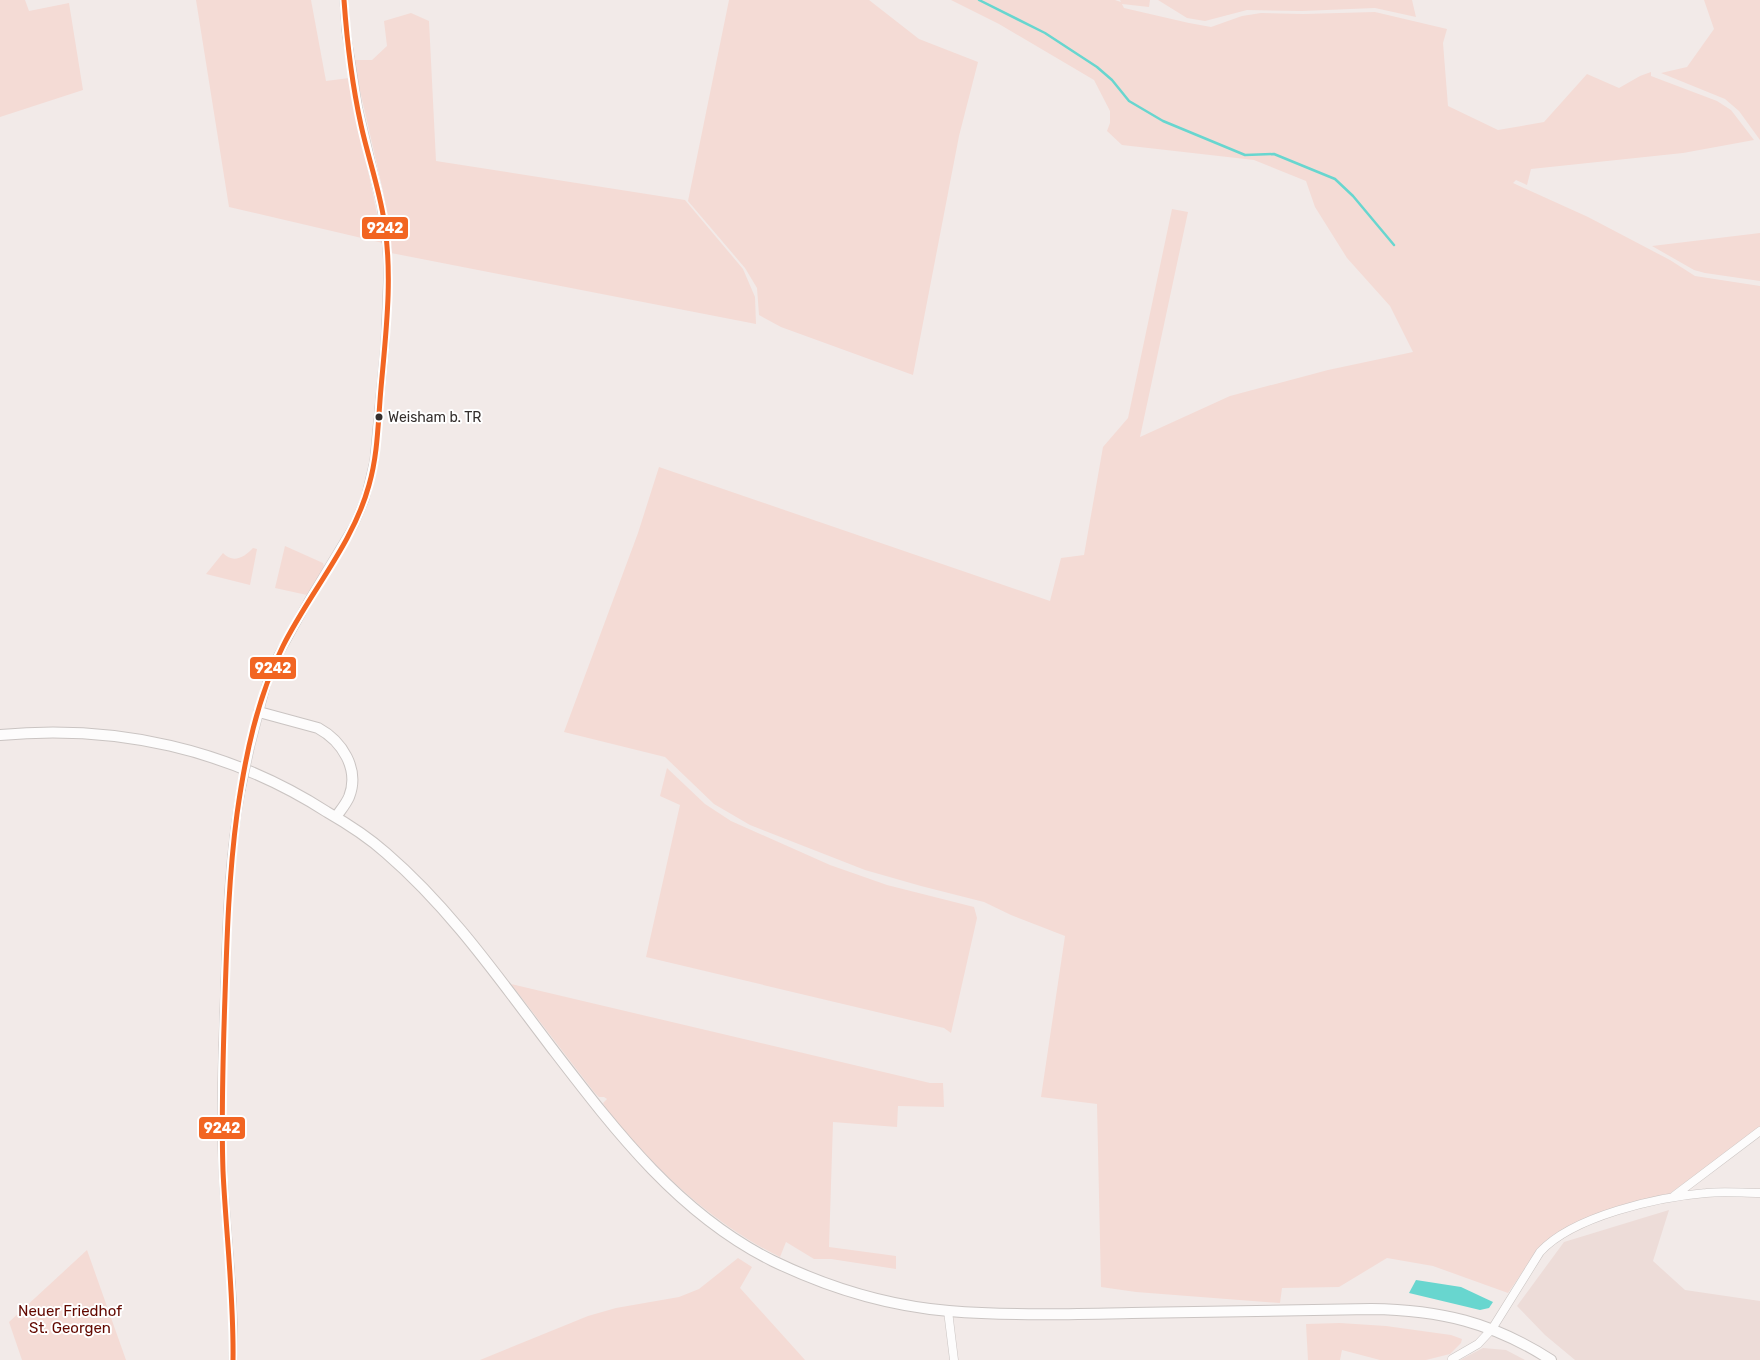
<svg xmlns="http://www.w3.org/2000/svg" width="1760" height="1360" viewBox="0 0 1760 1360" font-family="Rubik,sans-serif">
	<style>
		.built { fill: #eddcd8 }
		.green { fill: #f4dbd5 }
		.water { fill: #68d6cf }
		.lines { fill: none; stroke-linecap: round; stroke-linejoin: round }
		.stream { stroke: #68d6cf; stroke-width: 2.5 }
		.minor-casing { stroke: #cac4c2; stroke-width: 9 }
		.major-casing { stroke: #cac4c2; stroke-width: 12 }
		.minor { stroke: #fdfcfc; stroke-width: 8 }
		.major { stroke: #fdfcfc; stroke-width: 10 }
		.minor-bridge-casing { stroke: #cac4c2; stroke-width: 9; stroke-linecap: butt }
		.minor-bridge { stroke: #fdfcfc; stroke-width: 8 }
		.bus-1-casing { stroke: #fff; stroke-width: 9 }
		.bus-1 { stroke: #f26522; stroke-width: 5 }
		.bus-dot { fill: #352f2d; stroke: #fff; stroke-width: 2 }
		.labels { text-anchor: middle; stroke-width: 4; stroke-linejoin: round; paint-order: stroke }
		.bus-label { font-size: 14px; fill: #352f2d; stroke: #fff; text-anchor: start }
		.park-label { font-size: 15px; fill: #630900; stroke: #fff }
		.line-badge { stroke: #fff; stroke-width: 2 }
		.badge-label { font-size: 14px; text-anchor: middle; font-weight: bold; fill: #fff }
	</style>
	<rect width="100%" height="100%" fill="#f2eae8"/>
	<path class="built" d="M1669,1210L1653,1261L1685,1290L1760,1301V1360H1575L1545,1335L1517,1306L1564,1242Z
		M1483,1348L1506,1350L1525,1360H1460Z"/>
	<path class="green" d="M0,0H25L29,11L69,3L83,90L0,117Z
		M196,0H311L326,81L349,78L383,243L229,207Z
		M729,0H869L919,39L978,62L959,136L913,375L781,327L759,315L757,288L745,268L688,201Z
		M951,0H1115L1121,2L1120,0H1150L1149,7L1122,4L1124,8L1189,23L1211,27L1242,16L1261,13L1303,14L1375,12L1447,29L1443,43L1448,106L1498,130L1544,122L1587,74L1619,88L1640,76L1651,72V76L1717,101L1731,110L1754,140L1683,153L1531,169L1527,185L1516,180L1513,183L1588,217L1670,260L1695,276L1760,286V1128L1665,1197L1569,1227L1535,1254L1508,1293L1433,1266L1387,1258L1339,1287L1282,1288L1280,1303L1136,1292L1101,1287L1097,1104L1041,1097L1065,936L1011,915L984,902L921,886L865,870L750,825L714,804L665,757L564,732L638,533L659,467L1050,601L1061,558L1084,555L1103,447L1128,418L1172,209L1188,212L1140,437L1230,396L1328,370L1413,352L1390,306L1347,258L1315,207L1306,181L1254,160L1122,145L1107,131L1110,123V111L1094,80L999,24Z
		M1158,0H1412L1416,17L1375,8L1302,11L1247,10L1205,21L1187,18Z
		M1704,0H1760V140L1739,111L1725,99L1661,73L1687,67L1714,29Z
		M411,13L429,21L436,161L685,200L743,269L755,297L756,324L391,253L383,191L353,60H372L387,46L384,21Z
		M1760,233V281L1705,273L1694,270L1652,246Z
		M285,546L323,563L324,567L307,595L275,588Z
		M253,548L257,549L250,585L206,574L223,553C233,564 245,557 253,548Z
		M667,768L705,804L731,821L830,865L887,885L974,907L977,918L951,1033L944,1028L646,957L680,805L660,796Z
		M511,984L930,1083H943L944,1107L898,1106L897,1127L833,1122L829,1247L896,1256V1269L831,1259H814L786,1242L780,1257C727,1231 679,1191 639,1147C626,1133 612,1120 603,1103L607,1099L604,1097H599L594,1092Z
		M87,1250L126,1360H22L9,1322Z
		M738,1258L752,1267L740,1288L805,1360H480L588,1316L616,1308L679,1297L699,1289Z
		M1340,1323L1386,1326L1451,1335L1462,1339L1461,1343L1450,1354L1426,1360H1380L1342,1350L1340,1360H1308L1306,1324Z"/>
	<path class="water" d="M1416,1280L1461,1287L1493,1302L1489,1308L1480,1310L1409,1293Z"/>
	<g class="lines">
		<path class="stream" d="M979,0L1045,33L1097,67L1112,80L1129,101L1163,121L1245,155L1274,154L1335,179L1353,196L1394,245"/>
		<g class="minor-casing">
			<path id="minor" d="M250,748L267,682L275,661L310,598L354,525L365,499L374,461L385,344L388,271L387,248L381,205L358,107L346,31L344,0
				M1674,1196L1760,1131
				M948,1311L954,1360
				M1452,1359L1478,1344L1492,1329L1540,1252C1573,1216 1658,1197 1706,1193C1724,1191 1742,1193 1760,1193
				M233,1360C235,1297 226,1234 223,1171C220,1108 223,1045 225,982C227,918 229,854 241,790"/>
		</g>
		<g class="major-casing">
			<path id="major" d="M259,712L318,728C342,741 360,769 349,797C346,804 340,811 336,817
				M0,735C116,724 229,749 327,812C348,824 368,837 386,853C451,909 500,980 551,1047C614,1129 678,1214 773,1261C827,1287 889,1306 949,1311C1009,1316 1071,1314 1132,1313C1212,1311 1292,1310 1371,1309C1440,1310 1492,1322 1551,1360"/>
		</g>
		<use href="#minor" class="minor"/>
		<use href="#major" class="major"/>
		<g class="minor-bridge-casing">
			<path id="minor-bridge" d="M241,790L250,748"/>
		</g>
		<use href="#minor-bridge" class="minor-bridge"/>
		<g class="bus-1-casing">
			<path id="bus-1" d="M233,1360C234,1297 226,1234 223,1171C221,1113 223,1054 225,996C227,935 229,874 237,814C245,757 257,698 283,646C310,592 353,544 369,485C378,454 378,421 381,388C386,332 393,276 384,220C379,188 368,157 361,125C352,84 347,42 344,0"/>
		</g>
		<use href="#bus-1" class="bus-1"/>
	</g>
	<circle class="bus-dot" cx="379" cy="417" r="4.5"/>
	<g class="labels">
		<g class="bus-label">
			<text x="388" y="422">Weisham b. TR</text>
		</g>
		<g class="park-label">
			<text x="70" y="1316">Neuer Friedhof<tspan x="70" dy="17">St. Georgen</tspan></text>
		</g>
	</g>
	<g class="line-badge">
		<rect x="361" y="216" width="48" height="24" rx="5" fill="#f26522"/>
		<rect x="249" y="656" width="48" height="24" rx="5" fill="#f26522"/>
		<rect x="198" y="1116" width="48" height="24" rx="5" fill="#f26522"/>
	</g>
	<g class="badge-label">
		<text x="385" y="233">9242</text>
		<text x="273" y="673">9242</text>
		<text x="222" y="1133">9242</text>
	</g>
</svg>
